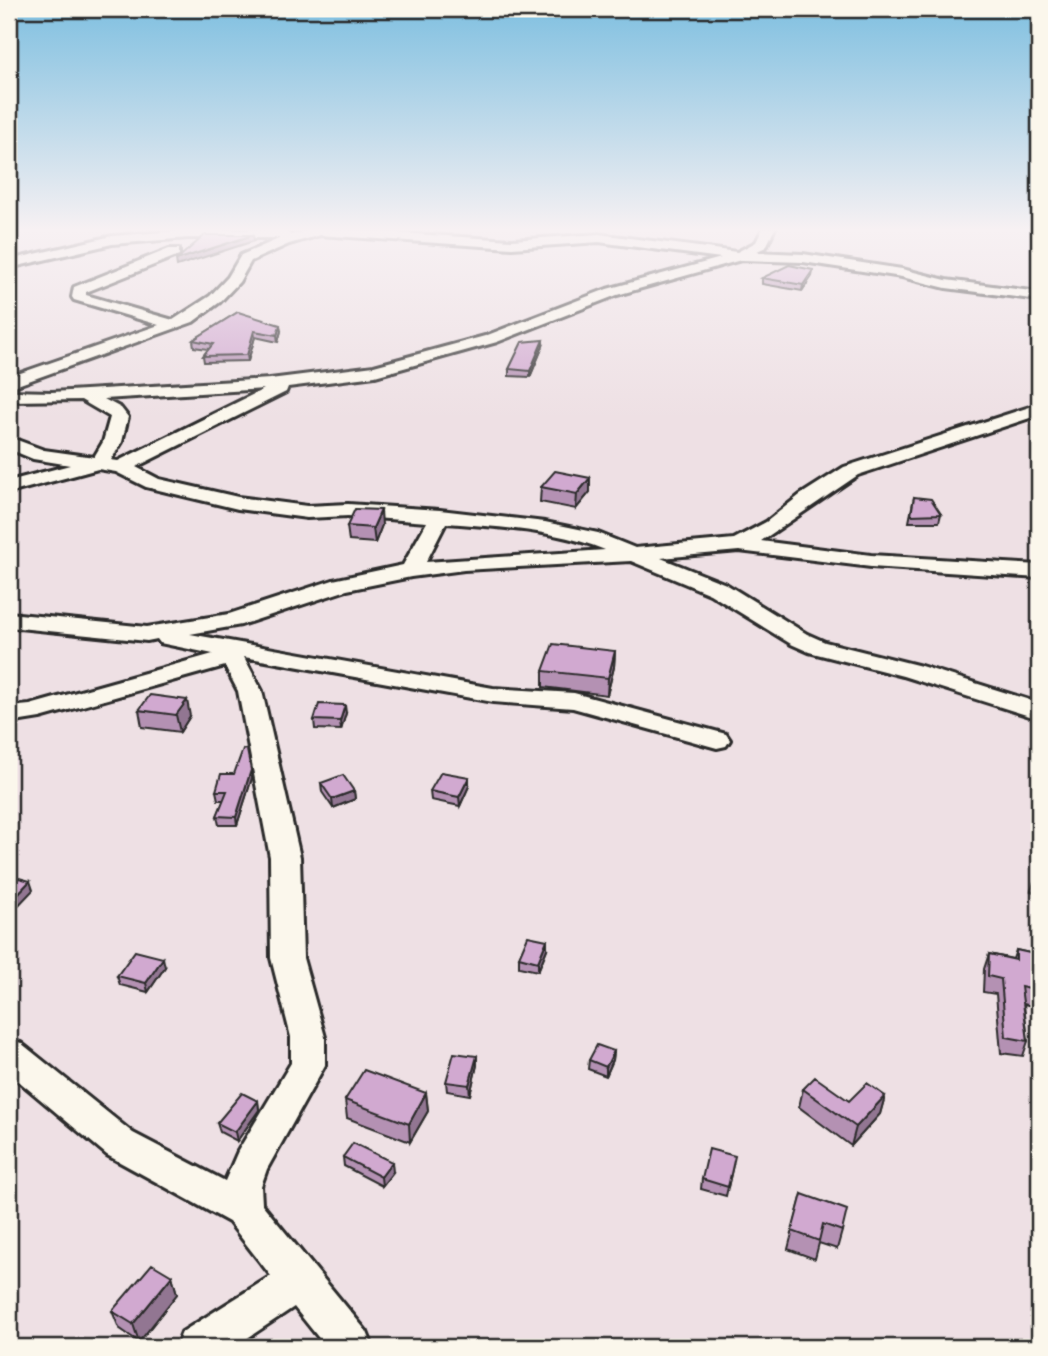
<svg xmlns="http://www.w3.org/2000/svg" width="1048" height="1356" viewBox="0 0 1048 1356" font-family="Caveat,sans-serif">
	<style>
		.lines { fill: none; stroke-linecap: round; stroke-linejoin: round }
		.minor-casing { stroke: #2b2b2b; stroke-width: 6 }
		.minor { fill: #fbf7ec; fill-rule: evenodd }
		.wall { fill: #b491b3; stroke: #2b2b2b; stroke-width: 2 }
		.shaded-wall { fill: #927692; stroke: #2b2b2b; stroke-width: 2 }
		.building { fill: #d1a9d0; stroke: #2b2b2b; stroke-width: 2 }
	</style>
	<rect width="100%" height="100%" fill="#eee0e4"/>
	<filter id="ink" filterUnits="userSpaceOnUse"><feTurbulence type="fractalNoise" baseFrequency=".0143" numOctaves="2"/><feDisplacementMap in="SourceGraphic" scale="14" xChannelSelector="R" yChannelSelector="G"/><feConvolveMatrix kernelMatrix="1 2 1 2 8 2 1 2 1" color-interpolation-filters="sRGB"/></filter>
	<g filter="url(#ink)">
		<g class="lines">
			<g class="minor-casing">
				<path id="minor" d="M316,228L512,240L599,234L737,252L756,242L763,228H775L766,247L755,252L803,254L902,269L946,280L1039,292V300L946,288L902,277L803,262L741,260L617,295L497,342L375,376L288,387L286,392L136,467L159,479L238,497L307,506L348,504L440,510L545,522L598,533L635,548L734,539L766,522L800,495L844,467L1039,404V415L858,475L761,541L871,555L1039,565V578L871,567L739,551L661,558L726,584L807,634L825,642L921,666L1039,703V719L903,676L809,652L791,644L710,594L631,561L464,570L411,577L347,590L241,625L190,634L493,688L574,693L726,734L730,740L726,746L717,748L573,708L493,702L244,657L262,691L300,857L303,958L325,1037V1065L267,1169L261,1186L262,1204L367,1332L373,1347H326L294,1307L234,1347H176L182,1332L271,1276L229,1222L107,1155L9,1073V1039L21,1043L133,1133L225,1181L238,1151L291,1063V1037L271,958L270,857L238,691L225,666L40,718L9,723V707L30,705L213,654L160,643L157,639L147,641L9,627V613L147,627L229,614L333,580L403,565L427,522L348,516L307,518L238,509L146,487L116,472L98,469L9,493V481L70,465L33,459L9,449V437L44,450L94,457L103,442L110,417L81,400L9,401V391L52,392L270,379L374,366L485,336L607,289L721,258L599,242L512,248L320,235L289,244L251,261L239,282L220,302L193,322L9,388V377L159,325L74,300L72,297L74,287L169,249H179V255L86,292V295L173,320L210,296L228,277L241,255L281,238H188L112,244L9,268V260L112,236L188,230H285L291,235ZM264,389L118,461L111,460L122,442L128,417L121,408L104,399ZM446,523C499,527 556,530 605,550L426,562Z"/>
			</g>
			<use href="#minor" class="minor"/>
		</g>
		<path class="wall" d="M813,270L812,276L802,291L762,284V278Z
			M238,312L281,331L278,342L255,337L248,361L204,362L203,356L208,349L194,347L193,340Z
			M543,346L530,377L509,376V369Z
			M590,478V492L576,509L540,502L541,487Z
			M914,497L941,514L939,522H909Z
			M382,525L375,543L349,541L347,526Z
			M615,651L614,667L607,695L543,687V671Z
			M139,710L190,716L180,732L142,727Z
			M346,713L341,730L315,729L314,720Z
			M252,778L237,825H219L217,816L224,800H218L216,791Z
			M321,783L354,791L355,799L333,808L322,792Z
			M469,786L460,806L431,800L430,791Z
			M1039,877V895L1031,891L1034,882Z
			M547,949L538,971L519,967V957Z
			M1016,950L1039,955V1008L1024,1004L1028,1041L1023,1056L1001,1053L996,994L983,992L984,969L989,954L1013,959Z
			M165,967L148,992L120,985L117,976Z
			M614,1051L613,1060L606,1076L588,1069L589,1060Z
			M477,1056V1065L470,1095L447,1091L446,1082Z
			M803,1089L849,1101L885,1096L880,1114L851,1146L799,1107Z
			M426,1093L428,1111L410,1142L347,1118L345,1100Z
			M258,1101L259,1110L237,1141L220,1132L217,1123Z
			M343,1157L393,1172L382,1186L344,1166Z
			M733,1165L726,1196L701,1189L702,1179Z
			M802,1194L842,1231L837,1249L819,1243L815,1259L788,1249Z
			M172,1276L177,1294L139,1342L119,1328L112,1311Z"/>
		<path class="shaded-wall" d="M291,228H307L292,232Z
			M253,235L254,241L177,266L176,260Z
			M813,270L812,276L802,291L803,285Z
			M280,325L281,331L278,342L277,335Z
			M254,331L255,337L248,361L247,355Z
			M543,340V346L530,377V371Z
			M590,478V492L576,509L577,494Z
			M381,510L382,525L375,543L373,528Z
			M615,651L614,667L607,695L608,678Z
			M187,700L190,716L180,732L176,715Z
			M345,705L346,713L341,730L340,721Z
			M251,770L252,778L237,825L236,817Z
			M469,777V786L460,806L459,797Z
			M354,791L355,799L333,808L332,799Z
			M30,881L33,890L12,912L9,903Z
			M547,940V949L538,971V962Z
			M163,958L165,967L148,992L146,983Z
			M614,1051L613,1060L606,1076V1067Z
			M477,1056V1065L470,1095L469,1085Z
			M426,1093L428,1111L410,1142L409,1124Z
			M885,1096L880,1114L851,1146L856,1127Z
			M258,1101L259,1110L237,1141L235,1132Z
			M392,1162L393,1172L382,1186L381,1177Z
			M172,1276L177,1294L139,1342L133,1324Z"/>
		<path class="building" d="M205,235H253L176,260Z
			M789,265L813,270L803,285L762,278Z
			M238,312L280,325L277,335L254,331L247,355L203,356L213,344L193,340Z
			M543,340L530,371L509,369L522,342Z
			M555,471L590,478L577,494L541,487Z
			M914,497L931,499L941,514L911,515Z
			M355,509L381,510L373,528L347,526Z
			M553,644L615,651L608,678L543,671Z
			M150,695L187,700L176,715L139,710Z
			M319,704L345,705L340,721L314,720Z
			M243,749L247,750L251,770L236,817L217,816L227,791H216L221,774H234Z
			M441,772L469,777L459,797L430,791Z
			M343,775L354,791L332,799L321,783Z
			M12,876L30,881L9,903V879Z
			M1039,877V885L1034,882Z
			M528,936L547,940L538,962L519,957Z
			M1016,950L1039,955V991L1021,987L1028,1041L1006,1037L1001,979L988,976L989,954L1016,960Z
			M135,951L163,958L146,983L117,976Z
			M597,1045L614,1051L606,1067L589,1060Z
			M454,1053L477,1056L469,1085L446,1082Z
			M364,1070L426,1093L409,1124L345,1100Z
			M815,1077L849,1101L867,1083L885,1096L856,1127L803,1089Z
			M242,1093L258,1101L235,1132L217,1123Z
			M353,1143L392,1162L381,1177L343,1157Z
			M709,1149L735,1156L728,1187L702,1179Z
			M802,1194L847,1210L842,1231L823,1224L819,1241L792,1231Z
			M152,1264L172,1276L133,1324L112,1311Z"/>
	</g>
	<linearGradient id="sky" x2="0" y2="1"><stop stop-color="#7ebfe0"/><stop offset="0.55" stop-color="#f7f1f3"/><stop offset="1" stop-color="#f7f1f3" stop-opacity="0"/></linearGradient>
	<rect width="1048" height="418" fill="url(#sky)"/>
	<rect width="1048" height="1356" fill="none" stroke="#fbf7ec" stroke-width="35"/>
	<rect x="18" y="18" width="1013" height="1321" fill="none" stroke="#2b2b2b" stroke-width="2.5" filter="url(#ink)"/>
</svg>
